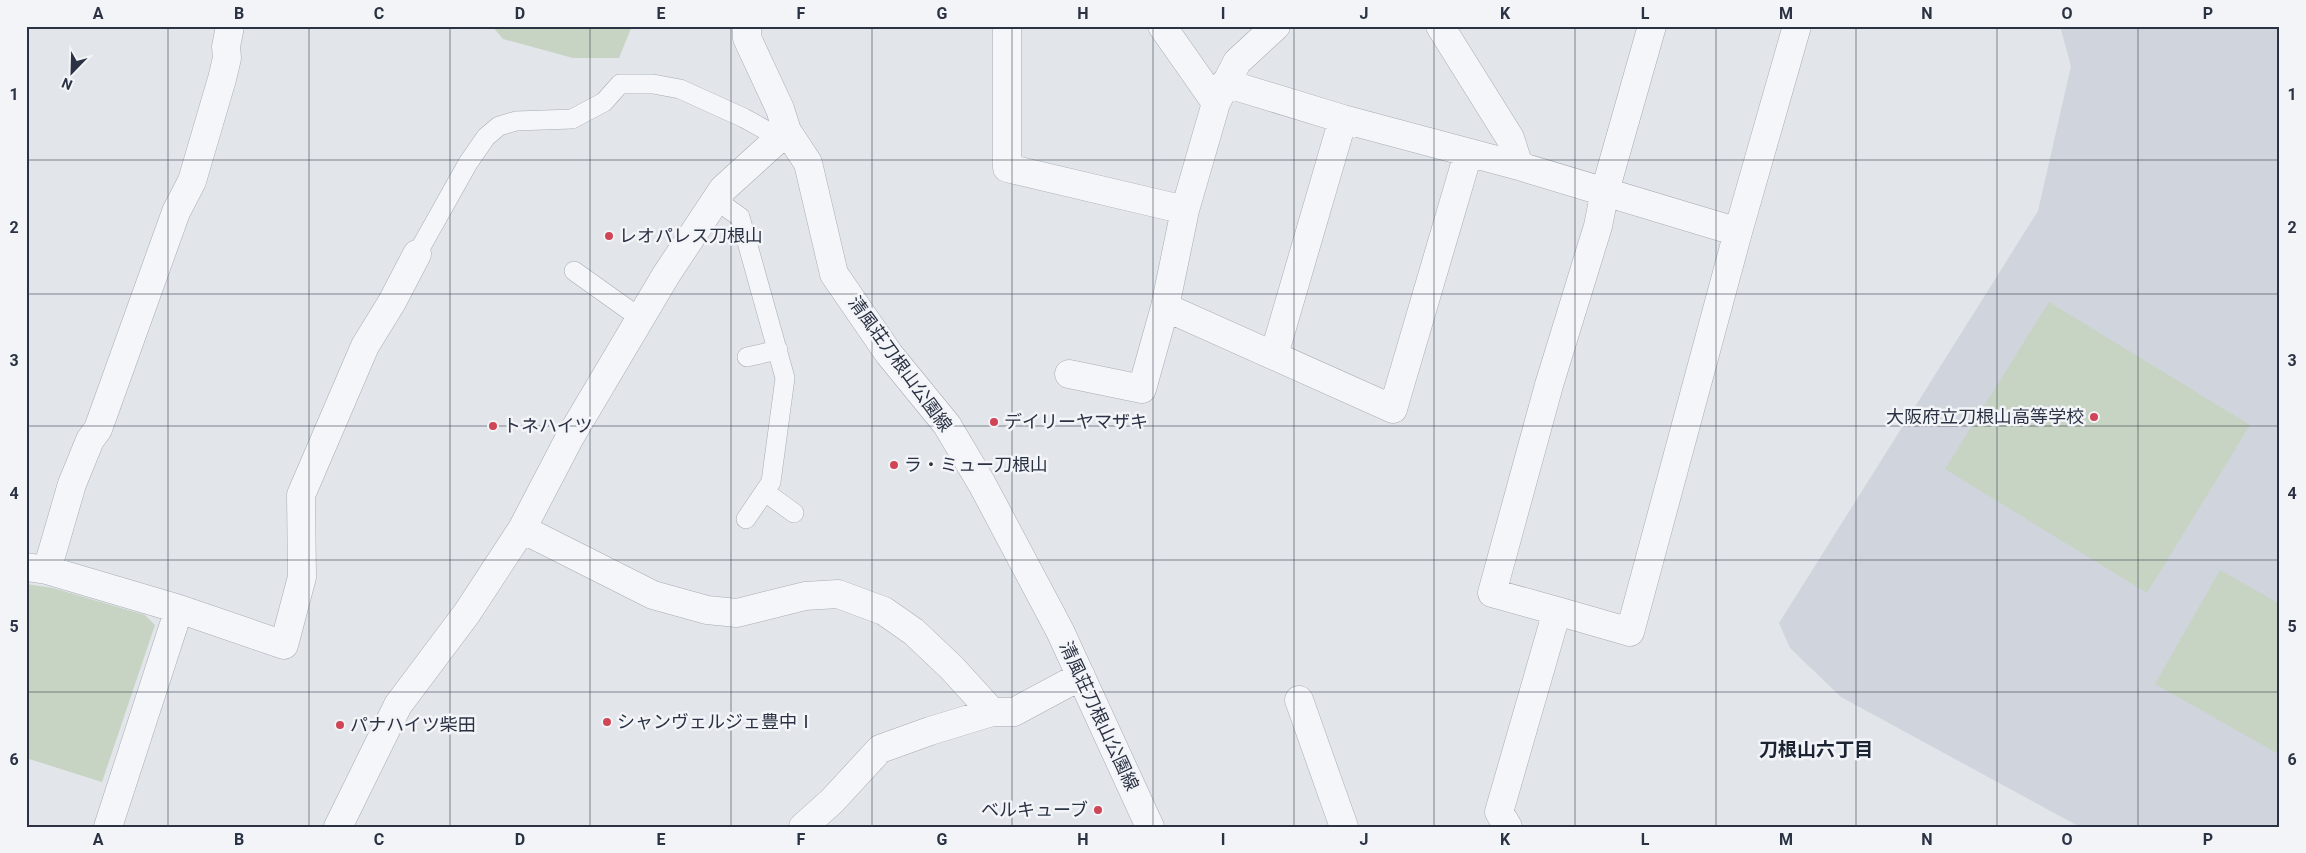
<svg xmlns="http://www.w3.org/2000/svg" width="2306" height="853" viewBox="0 0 2306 853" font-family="Roboto,'Noto Sans JP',sans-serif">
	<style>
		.built { fill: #d0d4dc }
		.green { fill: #c7d4c3 }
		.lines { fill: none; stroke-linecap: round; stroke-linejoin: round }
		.lane-casing { stroke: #a7acb5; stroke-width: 20 }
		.street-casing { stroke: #a7acb5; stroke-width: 29 }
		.lane { stroke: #f5f6f9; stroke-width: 19 }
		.street { stroke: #f5f6f9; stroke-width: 28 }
		.grid { fill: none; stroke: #2a3243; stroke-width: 1; stroke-opacity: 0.55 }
		.poi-dot { fill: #d04657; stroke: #f2f4f8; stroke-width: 2 }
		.labels { text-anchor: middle; stroke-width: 5; stroke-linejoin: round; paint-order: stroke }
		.poi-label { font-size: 18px; fill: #2a3243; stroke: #f2f4f8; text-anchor: start }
		.street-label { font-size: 18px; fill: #2a3243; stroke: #f2f4f8 }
		.neighbourhood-label { font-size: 19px; font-weight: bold; fill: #1c2333; stroke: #f2f4f8 }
		.neatline { fill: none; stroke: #2a3243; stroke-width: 2 }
		.grid-label { font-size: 16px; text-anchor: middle; font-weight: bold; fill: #2a3243 }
	</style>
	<rect width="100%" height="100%" fill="#e2e5ea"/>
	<path class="built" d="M2060,26H2280V827H2080L1841,697L1790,648L1779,623L2038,211L2071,66Z"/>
	<path class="green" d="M492,26H632L619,58H573L503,39Z
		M2049,302L2250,425L2147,593L1945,469Z
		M2220,570L2280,604V755L2155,684Z
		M26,584L53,588L145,615L155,625L102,782L26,758Z"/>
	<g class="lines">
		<g class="lane-casing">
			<path id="lane" d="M716,200L740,217L785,378L771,482L746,519
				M417,254L468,163L486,137L499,126L516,121L572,119L604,102L620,84H653L680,89L744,118L780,138
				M574,271L640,318
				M747,357L778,350
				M765,492L794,513"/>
		</g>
		<g class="street-casing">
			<path id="street" d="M747,26V38L780,109L787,131L808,163L834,274L889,354L947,425L982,484L1060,631L1150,827
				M1007,26V168L1185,210
				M1162,26L1216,103
				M1440,26L1510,138L1519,166
				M1225,83L1343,119L1519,166L1738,232
				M1165,307L1393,409L1468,154
				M1274,355L1343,119
				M1069,374L1142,389L1165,307L1185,210L1216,103L1237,62L1276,26
				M522,529L653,595L707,610L737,613L805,596L838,594L884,611L914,632L952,668L992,712
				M26,567L47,570L179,609L284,645L302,577L301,495L365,346L392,302L417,254
				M47,570L72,484L90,440L98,429L176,212L192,181L222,79L227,58L226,47L230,26
				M1557,611L1630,632L1738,232L1797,26
				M1299,700L1344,827
				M108,827L179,609
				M338,827L398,705L467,613L522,529L570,437L666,275L723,189L787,131
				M803,827L832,801L880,749L930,731L992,712H1014L1081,676
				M1508,827L1499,812L1557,611L1492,593L1549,385L1598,226L1605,191L1652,26"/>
		</g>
		<use href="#lane" class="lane"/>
		<use href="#street" class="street"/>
	</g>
	<path class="grid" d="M168,26V827M309,26V827M450,26V827M590,26V827M731,26V827M872,26V827M1012,26V827M1153,26V827M1294,26V827M1434,26V827M1575,26V827M1716,26V827M1856,26V827M1997,26V827M2138,26V827M26,160H2280M26,294H2280M26,426H2280M26,560H2280M26,692H2280"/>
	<g class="poi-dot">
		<circle cx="609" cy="236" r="5"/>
		<circle cx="2094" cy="417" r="5"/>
		<circle cx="994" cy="422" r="5"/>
		<circle cx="493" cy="426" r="5"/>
		<circle cx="894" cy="465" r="5"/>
		<circle cx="607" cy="722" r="5"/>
		<circle cx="340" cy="725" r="5"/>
		<circle cx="1098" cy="810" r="5"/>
	</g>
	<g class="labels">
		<g class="poi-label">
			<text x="619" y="242">レオパレス刀根山</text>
			<text x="2084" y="423" text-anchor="end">大阪府立刀根山高等学校</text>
			<text x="1004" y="428">デイリーヤマザキ</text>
			<text x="503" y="432">トネハイツ</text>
			<text x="904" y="471">ラ・ミュー刀根山</text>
			<text x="617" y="728">シャンヴェルジェ豊中Ⅰ</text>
			<text x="350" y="731">パナハイツ柴田</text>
			<text x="1088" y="816" text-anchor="end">ベルキューブ</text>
		</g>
		<g class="street-label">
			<text transform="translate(900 364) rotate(54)" y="6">清風荘刀根山公園線</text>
			<text transform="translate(1099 716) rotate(65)" y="6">清風荘刀根山公園線</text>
		</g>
		<g class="neighbourhood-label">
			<text x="1816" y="756">刀根山六丁目</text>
		</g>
	</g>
	<rect width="2306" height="853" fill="none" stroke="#f2f4f8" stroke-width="55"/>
	<g transform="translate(72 72) rotate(203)" stroke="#f2f4f8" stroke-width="4" paint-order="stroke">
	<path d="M0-4L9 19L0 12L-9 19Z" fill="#2a3243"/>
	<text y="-8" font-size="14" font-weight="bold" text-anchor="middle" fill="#2a3243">N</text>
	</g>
	<rect x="28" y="28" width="2250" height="798" class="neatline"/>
	<g class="grid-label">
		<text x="98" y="19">A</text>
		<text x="239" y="19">B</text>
		<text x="379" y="19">C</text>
		<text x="520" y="19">D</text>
		<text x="661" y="19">E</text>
		<text x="801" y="19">F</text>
		<text x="942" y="19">G</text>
		<text x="1083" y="19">H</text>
		<text x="1223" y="19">I</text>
		<text x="1364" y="19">J</text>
		<text x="1505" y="19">K</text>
		<text x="1645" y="19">L</text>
		<text x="1786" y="19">M</text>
		<text x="1927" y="19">N</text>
		<text x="2067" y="19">O</text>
		<text x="2208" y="19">P</text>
		<text x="14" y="100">1</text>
		<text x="2292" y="100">1</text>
		<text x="14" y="233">2</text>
		<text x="2292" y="233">2</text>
		<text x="14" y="366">3</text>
		<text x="2292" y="366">3</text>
		<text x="14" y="499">4</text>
		<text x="2292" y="499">4</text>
		<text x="14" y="632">5</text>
		<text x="2292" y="632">5</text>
		<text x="14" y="765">6</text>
		<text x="2292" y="765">6</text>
		<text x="98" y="845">A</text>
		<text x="239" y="845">B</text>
		<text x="379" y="845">C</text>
		<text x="520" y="845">D</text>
		<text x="661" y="845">E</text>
		<text x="801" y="845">F</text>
		<text x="942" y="845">G</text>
		<text x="1083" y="845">H</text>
		<text x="1223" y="845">I</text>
		<text x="1364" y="845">J</text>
		<text x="1505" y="845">K</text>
		<text x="1645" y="845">L</text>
		<text x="1786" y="845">M</text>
		<text x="1927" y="845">N</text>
		<text x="2067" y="845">O</text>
		<text x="2208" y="845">P</text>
	</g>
</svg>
